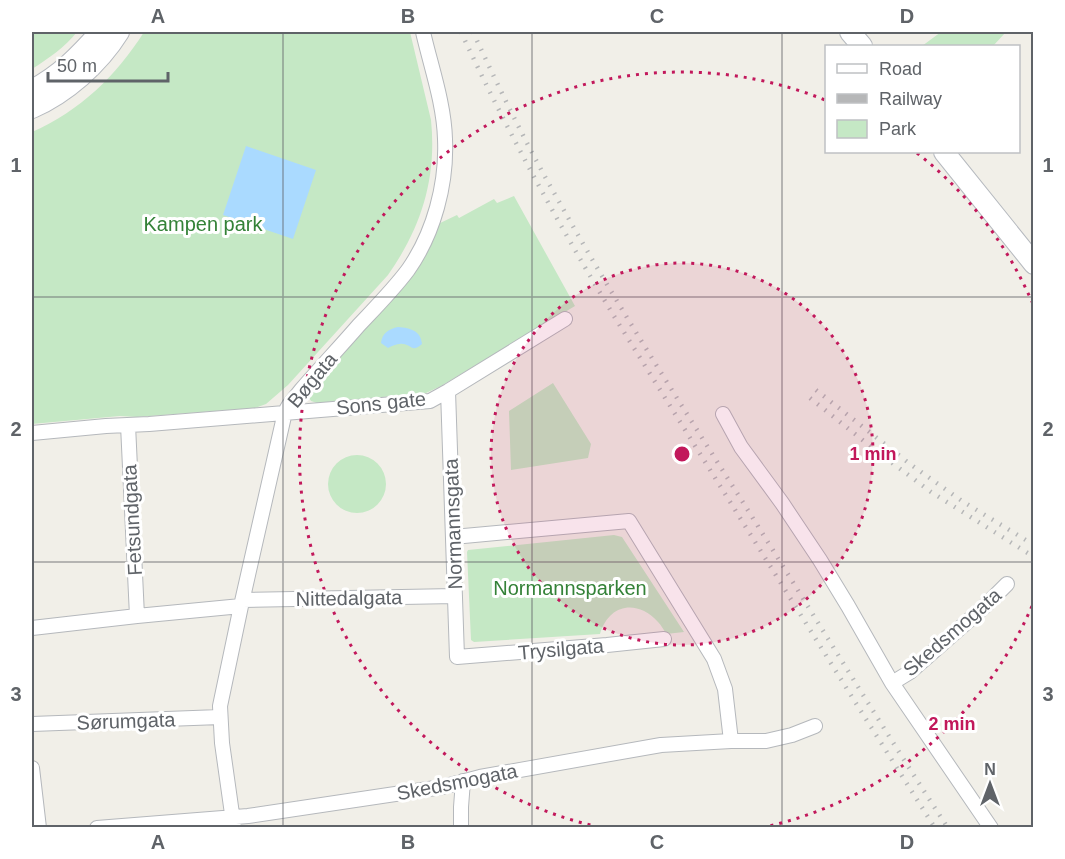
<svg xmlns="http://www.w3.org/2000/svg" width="1065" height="859" viewBox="0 0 1065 859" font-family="Arial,sans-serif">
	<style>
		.green { fill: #c5e8c5 }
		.water { fill: #aadaff }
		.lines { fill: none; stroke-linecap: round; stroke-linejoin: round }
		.minor-casing { stroke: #b5b8bc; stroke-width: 16 }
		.secondary-casing { stroke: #b6babf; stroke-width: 22 }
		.minor { stroke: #fff; stroke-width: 14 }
		.secondary { stroke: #fff; stroke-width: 20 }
		.rail { stroke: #b6b7b8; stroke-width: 4.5; stroke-dasharray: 1.5 8; stroke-linecap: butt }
		.grid { fill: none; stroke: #5f6368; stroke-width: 1.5; stroke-opacity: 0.55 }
		.ring { fill: none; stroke: #c2185b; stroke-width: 3; stroke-dasharray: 3 6 }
		.labels { text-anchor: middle; stroke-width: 6; stroke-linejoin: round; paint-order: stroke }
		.park-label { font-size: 20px; fill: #348238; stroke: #fff }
		.street-label { font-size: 20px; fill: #5f6368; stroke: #fff }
		.centre { fill: #c2185b; stroke: #fff; stroke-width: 3 }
		.ring-label { font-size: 18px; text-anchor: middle; font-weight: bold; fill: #c2185b; stroke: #fff; stroke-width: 6; stroke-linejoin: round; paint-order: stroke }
		.neatline { fill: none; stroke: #5f6368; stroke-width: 2 }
		.grid-label { font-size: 20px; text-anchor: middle; font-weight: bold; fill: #5f6368 }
	</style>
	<rect width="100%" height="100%" fill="#f1efe8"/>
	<path class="green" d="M32,32H77C65,47 48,59 32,69Z
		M144,32H410L431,120C437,179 421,228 388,275L288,385L266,404L255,408L137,417L120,416L32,424V132C80,111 116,76 144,32Z
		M941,32H1006L993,46H922Z
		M514,196L575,306L441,386L426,393L317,403L311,401L308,396L310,391L407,282L438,224L457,215L459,218L494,199L497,203Z
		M553,383L591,444L588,458L511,470L509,411Z
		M328 484a29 29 0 1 1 58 0a29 29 0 1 1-58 0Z
		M614,535L622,537L684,632L666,634C664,630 661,625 658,622C637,599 609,604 600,634L474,642L471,640L467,552L468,550Z"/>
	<path class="water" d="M246,146L316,170L293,239L223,215Z
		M398,327C411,328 421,331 422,344C412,353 412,345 403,344C398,343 392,346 388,348L381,343C382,333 389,329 398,327Z"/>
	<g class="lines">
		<g class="minor-casing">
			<path id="minor" d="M448,391L457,657L607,645L664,639
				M723,414L741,447L782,503L820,560L848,606L892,683L991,828
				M128,425L137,616
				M32,433L106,426L149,424L430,401L448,391L565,319
				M453,537L629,521L714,659L725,689L731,741
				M243,600L455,596
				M32,628L137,616L241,606
				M892,683L910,672L984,607L1007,584
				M32,724L220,717
				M32,768L39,828
				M97,828L248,816L442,787L480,777L661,745L731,741H766L792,735L815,726
				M234,828L222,743L220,706L241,606L285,412L289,405L301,390C320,368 340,347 359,325C376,307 393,290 408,270C434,233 447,184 445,139C444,103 431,67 423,32
				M461,828V807L463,781"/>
		</g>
		<g class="secondary-casing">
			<path id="secondary" d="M850,32L862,46
				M32,90C60,75 79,56 100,32
				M32,108C66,93 99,64 119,32
				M944,152L1034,264"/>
		</g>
		<use href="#minor" class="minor"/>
		<use href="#secondary" class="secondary"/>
		<path class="rail" d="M461,32C507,131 560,227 617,321L852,697L935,828
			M473,32C499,88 526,144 557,198C615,302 680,403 744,504C812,612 878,721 948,828
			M816,390L910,464L962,501L1034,545
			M810,398L875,450L931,492L1034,557"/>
	</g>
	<path class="grid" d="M283,32V828M532,32V828M782,32V828M32,297H1034M32,562H1034"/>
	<circle cx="682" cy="454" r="191" fill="#c2185b" fill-opacity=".12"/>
	<g class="ring">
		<circle cx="682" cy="454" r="191"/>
		<path d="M1032 606A382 382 0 0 1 765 827M599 827A382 382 0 1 1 825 100M917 153A382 382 0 0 1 1032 302"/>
	</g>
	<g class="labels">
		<g class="park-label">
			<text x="203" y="231">Kampen park</text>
			<text x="570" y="595">Normannsparken</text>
		</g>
		<g class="street-label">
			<text transform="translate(312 380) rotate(-50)" y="7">Bøgata</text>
			<text transform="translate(381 403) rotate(-6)" y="7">Sons gate</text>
			<text transform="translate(132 520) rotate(-93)" y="7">Fetsundgata</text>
			<text transform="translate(453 524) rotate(-92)" y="7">Normannsgata</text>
			<text transform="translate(349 598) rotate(-1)" y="7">Nittedalgata</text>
			<text transform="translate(952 632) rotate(-41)" y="7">Skedsmogata</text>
			<text transform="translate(561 649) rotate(-5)" y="7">Trysilgata</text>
			<text transform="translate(126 721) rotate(-2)" y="7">Sørumgata</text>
			<text transform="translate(457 782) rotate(-11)" y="7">Skedsmogata</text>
		</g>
	</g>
	<circle cx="682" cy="454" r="9" class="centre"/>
	<g class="ring-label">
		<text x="873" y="460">1 min</text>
		<text x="952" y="730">2 min</text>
	</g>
	<rect width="1065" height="859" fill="none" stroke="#ffffff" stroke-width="66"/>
	<rect x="825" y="45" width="195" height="108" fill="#ffffff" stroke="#bfc1c3" stroke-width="1.5"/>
	<rect x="837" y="64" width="30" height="9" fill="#ffffff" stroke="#bfc1c3" stroke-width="1.5"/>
	<text x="879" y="75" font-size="18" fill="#5f6368">Road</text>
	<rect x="837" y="94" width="30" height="9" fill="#b6b7b8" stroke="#bfc1c3" stroke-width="1.5"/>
	<text x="879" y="105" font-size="18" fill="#5f6368">Railway</text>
	<rect x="837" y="120" width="30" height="18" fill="#c5e8c5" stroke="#bfc1c3" stroke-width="1.5"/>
	<text x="879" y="135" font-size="18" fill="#5f6368">Park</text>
	<g transform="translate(990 784)" stroke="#ffffff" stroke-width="4.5" paint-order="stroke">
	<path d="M0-4.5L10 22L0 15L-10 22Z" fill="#5f6368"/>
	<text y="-9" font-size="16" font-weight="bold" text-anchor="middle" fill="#5f6368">N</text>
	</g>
	<path d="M48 72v9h120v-9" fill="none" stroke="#5f6368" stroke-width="3"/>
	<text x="57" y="72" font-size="18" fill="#5f6368" stroke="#ffffff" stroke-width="4.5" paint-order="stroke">50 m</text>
	<rect x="33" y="33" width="999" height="793" class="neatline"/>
	<g class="grid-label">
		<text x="158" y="23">A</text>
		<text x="408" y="23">B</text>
		<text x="657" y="23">C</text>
		<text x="907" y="23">D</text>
		<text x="16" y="172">1</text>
		<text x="1048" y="172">1</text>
		<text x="16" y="436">2</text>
		<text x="1048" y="436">2</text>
		<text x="16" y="701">3</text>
		<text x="1048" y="701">3</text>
		<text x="158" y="849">A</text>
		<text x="408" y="849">B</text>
		<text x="657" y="849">C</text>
		<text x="907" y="849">D</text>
	</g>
</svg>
